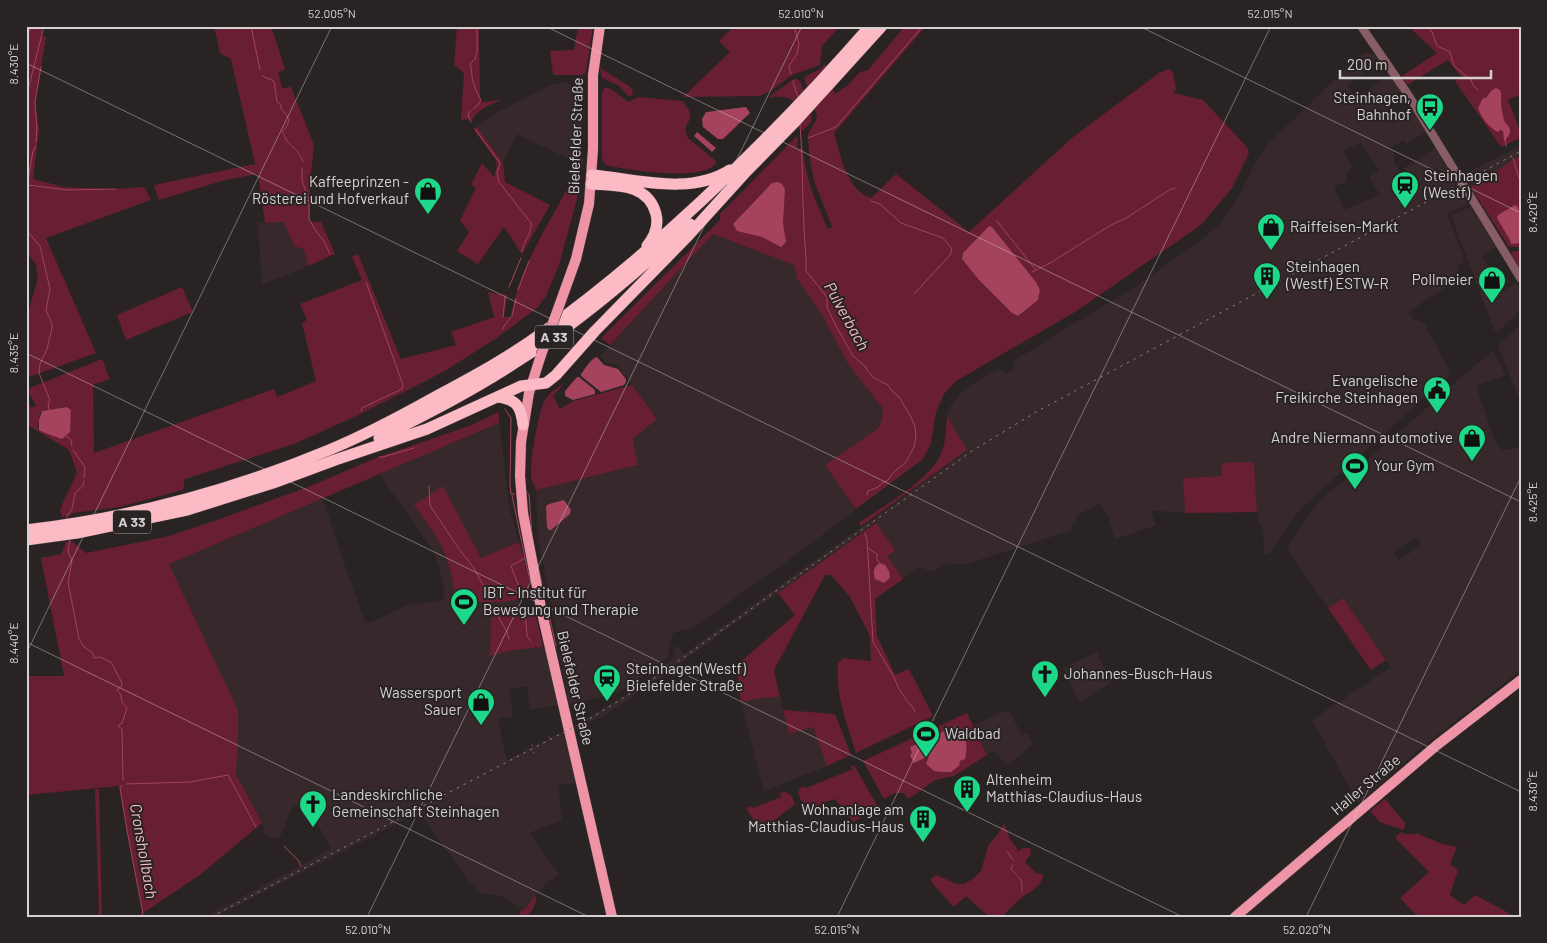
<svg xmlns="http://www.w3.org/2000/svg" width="1547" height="943" viewBox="0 0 1547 943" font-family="Barlow,sans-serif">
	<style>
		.built { fill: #37292b; fill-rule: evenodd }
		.green { fill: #681f33; fill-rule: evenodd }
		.water { fill: #a4435b }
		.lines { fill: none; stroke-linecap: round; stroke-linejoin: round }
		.stream { stroke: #a4435b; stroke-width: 1 }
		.minor-casing { stroke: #453f40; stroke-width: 9 }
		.major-casing { stroke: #453f40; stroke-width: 11 }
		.highway-casing { stroke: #453f40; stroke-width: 12 }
		.minor { stroke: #895d65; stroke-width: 8 }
		.major { stroke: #ee94a6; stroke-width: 10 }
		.highway { stroke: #fcbac5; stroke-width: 11 }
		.rail { stroke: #888283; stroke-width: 1; stroke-dasharray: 2.5 5; stroke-linecap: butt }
		.major-bridge-casing { stroke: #453f40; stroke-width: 11; stroke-linecap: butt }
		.major-bridge { stroke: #ee94a6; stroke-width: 10 }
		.ticks { fill: none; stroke: #d5d0d1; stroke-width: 1; stroke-opacity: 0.45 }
		.labels { text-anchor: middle; stroke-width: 4; stroke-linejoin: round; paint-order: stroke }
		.shield { fill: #2a2324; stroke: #a29c9d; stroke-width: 1 }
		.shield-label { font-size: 14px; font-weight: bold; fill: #d5d0d1 }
		.poi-label { font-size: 15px; fill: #d5d0d1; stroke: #2a2324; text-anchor: start }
		.street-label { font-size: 15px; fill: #d5d0d1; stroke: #2a2324 }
		.water-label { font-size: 16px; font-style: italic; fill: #f4bdc6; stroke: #2a2324 }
		.neatline { fill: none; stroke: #d5d0d1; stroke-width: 2 }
		.ticks-label { font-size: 12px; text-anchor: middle; fill: #d5d0d1 }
	</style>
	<rect width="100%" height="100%" fill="#2a2324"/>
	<path class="built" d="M1367,52L1375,55L1380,61L1347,85L1357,100L1363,102L1361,95L1390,74L1401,91L1384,101L1388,109L1384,112L1392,124L1413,111L1426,132L1406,144L1404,140L1390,148L1395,156L1393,160L1405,182L1410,180L1404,168L1436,148L1452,179L1469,204L1447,213L1464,260L1457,267L1461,277L1408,312L1413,319L1424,323L1451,374L1300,509L1270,553L1264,554L1263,528L1258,522L1254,462L1222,476L1183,478L1185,513L1150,510L1156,525L1115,539L1107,514L1100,503L1076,516V522L1071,523L1073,530L966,564L943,565L934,572L918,567L903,579L886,556L895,550L875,523L651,684L608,713L577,730L576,724L625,696L656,675L654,673L675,657V647L678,646L684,654L967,451L947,416L950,407L961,392L969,386L999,369L1007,374L1014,369L1013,363L1018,358L1138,285L1198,242L1219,225L1226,216L1238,198L1257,160L1269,143L1335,80H1338L1341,78V74L1362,54ZM1361,142L1379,171L1369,177L1380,195L1344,210L1334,187L1347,181L1345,173L1353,168L1343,151Z
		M565,82L573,86L582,100L584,112L580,140L573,161L517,134L503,163L477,127L498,112L551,85Z
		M1521,146V155L1471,187L1465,176L1466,173Z
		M1471,207L1495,247L1482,255L1499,287L1497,288L1500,293L1517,283L1521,289V310L1498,332L1494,330L1451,215Z
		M284,221L294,246L304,249L308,266L262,285L258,223Z
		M713,234L794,265L798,280L821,313L848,364L881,406L883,416L881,425L877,429L825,465L856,509L804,549L694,627L673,633L667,659L628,686L619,692L569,705L559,652L561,647V645H559L538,537L536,490L638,465L633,442L634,438L657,418L617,365L606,363L600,356Z
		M1521,324V404L1498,346Z
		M1493,350L1505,375L1476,386L1493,437L1501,450L1521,447V670L1421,748L1358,803L1312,720L1391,667L1343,598L1328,608L1287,549L1308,515L1320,501ZM1416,537L1422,545L1399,560L1394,552Z
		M499,423L510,511L519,542L481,558L414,505L429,526L443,550L452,578L456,598L506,601L518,599L520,611L495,615L491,618L490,655L513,650L543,647L546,653L560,705L530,710L527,686L509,689L513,717L498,718L505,755L508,760L565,730L576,783L558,785L560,796L559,798L562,820L529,833L559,874L547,883L534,897L524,910L501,896L481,893L468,880L419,812L216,917H205L331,849L305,800L292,808L282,833L279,837L273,838L269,837L264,832L262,823L236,774L238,744V710L168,564L323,498L344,563L365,622L370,623L408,605L442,600L444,597V590L439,566L433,550L379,474Z
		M1097,652L1111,682L1080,703L1063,668Z
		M780,697L789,734L813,727L827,766L764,791L741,702L761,698Z
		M1009,711L1022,735L1028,733L1032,744L1008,766L993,751L987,755L973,726L1002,712Z"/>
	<path class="green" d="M26,26H43L42,36L46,37L35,105L39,130L33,179L64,187L114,189L144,187L151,200L46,238L96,353L26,378V320L38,278L36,264L26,252Z
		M214,26H271L285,69L278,72L282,88L291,87L314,145L310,183V222H321L335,254L308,266L304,249L294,246L284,222L265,223L258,174L225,180L159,200L154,185L255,164L231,59L220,53Z
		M457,26H479L480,100L482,102L502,100C491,104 476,110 471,122L468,119L461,120L464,73L454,65Z
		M578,26H593L586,72L582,75H553L550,51L574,50Z
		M739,26H840L822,46L820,65L792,75L769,92L759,96L683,97L730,52L719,41L733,27Z
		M905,26H926L834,133C840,154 847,191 871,198L896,174L969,232L1073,137L1159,73L1168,69L1173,72L1176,90L1173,93L1203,100L1247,147L1249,153L1232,188L1201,225L1075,312L956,381L944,394L936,412L931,443L923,459L856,509L825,465L877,429C883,422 884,415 881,406L848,364L821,313L798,280L794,265L713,234L610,345L601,338L720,220V214L798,135L797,149L803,148C806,181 815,199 828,229L832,227L814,181L809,154L808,134L816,120L817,116L804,78C812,71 818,73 825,64L835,94L848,85L860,72L868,70ZM992,227L1036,282L1040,290L1038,300L1018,316L1012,313L979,280L975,273L964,262L962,255L963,253L987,228Z
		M1408,26H1440L1495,29L1500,26H1521V94L1508,100L1521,133V138L1501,147L1455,81L1461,77L1448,60L1407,85L1402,76L1437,53Z
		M600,68L629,86L632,89L633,95L628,96L618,85L602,78Z
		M794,79H797L800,81L812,117L811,122L802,131L792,100C784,96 779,96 770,98V96Z
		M606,87L614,91L628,102L638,97L682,101C702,123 678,121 688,138L716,161V163C704,182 626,170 606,165L602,159V94L604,88Z
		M477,127L503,163L505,182L550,205L522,254L504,227L478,264L457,251L469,232L460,220L476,188L471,185L482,163L494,177L497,166L496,160L474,130Z
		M1521,155V247H1509L1471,187Z
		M581,158H583L577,199L559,265L546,296L537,308L495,339L445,371L356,416L294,444L185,479L183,490L119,507L74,513L69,516L62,517L60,509L77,473L69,450L26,424V396L31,407L36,406L27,389L102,359L110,379L93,385L94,453L274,389L277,397L316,381L302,323L307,320L300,304L362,280L352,257L358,254L401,359L456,345L451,332L494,317L488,292L507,295L504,317H511C520,258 560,212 581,158ZM67,407L70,408L38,429L40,413L42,411Z
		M1513,251H1521V269L1511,254Z
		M182,287L193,312L126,340L117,315Z
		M565,382L553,396L560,409L573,401L632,385L657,419L634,438L633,442L638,465L536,490C535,485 531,481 531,476C530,461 538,413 545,400C549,392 559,387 565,382Z
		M499,412V423L169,564L238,710V744L236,774L262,823L200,875L143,913L119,786L26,795V676H64L41,558L61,554L65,545V542L72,541L86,553L165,537L214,521L308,487L376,458L469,426Z
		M947,416L967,450L861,526L859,523C882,507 926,482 939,458C946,445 946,430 947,416Z
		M1254,462L1257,512L1185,513L1183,478L1222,476L1221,463Z
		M443,486L481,558L519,542C522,549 532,585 529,591C520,608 473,601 458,600L456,598C453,582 450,567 444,552C437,535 424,520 414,505Z
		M876,523L895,550L887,556L903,579L875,599L877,636L895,675L909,669L933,716L856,753C847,724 835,694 838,663L843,658L871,661L870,636L850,597L831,575H825L774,670L780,697L761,698L741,702L737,669L739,663L795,615L778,593Z
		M1343,598L1386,660L1371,670L1328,608Z
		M520,611L533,613L537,620L543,647L513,650L490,656L491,618L495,615Z
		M783,710L835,714L851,755L827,766L813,727L789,734Z
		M967,713L987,755L954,776L935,780L908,799L904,793H895L884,799L863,761Z
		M854,765L878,807L853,822L835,799L822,803L807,815L798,793L800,788L803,786L806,788L853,769L850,767Z
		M95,789H99L102,917H99Z
		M785,792L791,795L795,804L771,823L759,828L746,808L752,806L753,808L781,797L780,793Z
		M1385,799L1406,824L1403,830L1380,822L1370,811Z
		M1004,823L1010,839L1017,848V852L1023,848H1030L1031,854L1025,862L1036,873L1042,874L1043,877C1039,889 1028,892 1020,899C1013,905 1008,911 1002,917H989L966,896L954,907L932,883L931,880L932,878L937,875L956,884H964L974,878L981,871L988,846L998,834Z
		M1401,832L1408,835L1409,833L1414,835L1416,833L1442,844L1457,847L1450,864L1458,870L1450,895L1464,905L1475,895L1516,917H1418L1400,898L1429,872L1395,838Z
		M535,896L537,897L533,909L527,916L523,914L522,917H519L521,909L524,910Z"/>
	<path class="water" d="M1496,88L1500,90C1502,95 1501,98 1501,103C1501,108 1503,115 1504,120C1505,124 1509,125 1510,130C1510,136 1507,138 1504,141L1503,131L1500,130L1498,132C1489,128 1481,117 1478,108L1483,98H1486L1491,91Z
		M746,107L750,113L723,139H718L703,127L702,119L706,112Z
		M697,132L716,148L712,152L694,136Z
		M778,182L782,184L785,189L783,223L786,242L781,247L762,237L737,231L733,224L772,183Z
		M1515,205L1517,206L1521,216V243L1511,244L1510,240L1497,218L1498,215Z
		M989,226L992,227L1036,282L1040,290L1038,300L1018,316L1012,313L979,280L962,259L963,253Z
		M597,357L604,365L618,369L626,379V382L624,385L601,392L581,376V374C586,368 590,359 597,357Z
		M577,377H579L595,390V394L573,400L565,396V391Z
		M67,407L71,410L70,432L62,439L45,433L39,430V420L42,411Z
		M564,500L571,510L570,514L551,530H549L547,527L546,506L549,504Z
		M880,563L885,565L889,571L890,578L884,583L875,579C873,573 873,567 880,563Z
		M955,726C967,732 968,747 965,759L960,761L959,766L951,772H943L934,771L926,764L929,756L914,763L910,755L912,753L910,747Z"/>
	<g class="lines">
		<path class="stream" d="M251,26L260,70
			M1354,26L1356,28
			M1427,26L1432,32L1437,46L1450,52L1454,66L1471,80L1473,85L1478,90
			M26,38L32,26
			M791,74L789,66L797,54L799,44L794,26
			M262,76L274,81L277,102L281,105V109L286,114L289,120L287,126L282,132C284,134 285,137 286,140C292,147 299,151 303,161
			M793,81L798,98
			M26,98L44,26
			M473,109L478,105L481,100C477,93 473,85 472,76C471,71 472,68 470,64L475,59L477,51V26
			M470,111L468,115L471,122
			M800,124C803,158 802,191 804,225C804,242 807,254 806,271L827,297V307L836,326L853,356L865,366L867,370L874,378L888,385L892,391L899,397L911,417L915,427L916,437L914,447L906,462L893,473L888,480L882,483L878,487L868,491L867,495
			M475,129L500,163L497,173L499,182L531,223C532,234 523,241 522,252
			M808,138L836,127L923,26
			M1505,139L1506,146
			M36,142L37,128L35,102L41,67
			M1513,158L1521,185
			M302,168V181L309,200V219L316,231L325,243L330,254
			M28,180L33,151L36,146
			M28,185L67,190L116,189
			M871,201L880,204L901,223L943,238L952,249L950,255L914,294
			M26,215L28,218
			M997,221L1035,269
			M26,230L40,246L50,289L46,310L52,324V328L47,349L40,364L39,373L50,400L48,404L49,410
			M1032,272L1050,263L1111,225L1126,218L1171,189L1175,188
			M509,287L521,258
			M518,290L529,261
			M503,317L505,297
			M503,329L504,326L512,316L516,299
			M505,409L511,418L510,486L511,494H515
			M361,411L362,408L402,389L403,385L366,282
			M66,436L71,440L72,446
			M73,450L85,467L84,478
			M379,457H383L414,448
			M429,486L430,505L433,510L459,549L473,567L491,599
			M526,492L529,494L532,536
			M512,495L525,558L511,566L522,595
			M67,520V516L72,509L75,493L83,486L84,481
			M865,533L867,540L873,642L894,677L898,687L907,701L913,708L915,712
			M70,539L68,551L72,561L68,582L75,618L79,639L84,647L93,653L94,658L100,657L111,662L122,683L121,687L117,690L121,695L122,702L127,708L122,723L118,726L122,729L123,780
			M868,548L877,554V560L880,563
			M536,557L542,583
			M525,558L530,581
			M525,612L527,636L531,641
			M549,615L556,646
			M498,616L507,632L509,639
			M549,737L550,738
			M532,745V746
			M533,752L534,753
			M126,784L190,782L228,775L256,827
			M122,785L120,788L127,830L143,914L138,917
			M284,846L298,860L301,866
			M1007,851L1013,860
			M1013,865L1011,869C1020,880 1022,875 1022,891"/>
		<g class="minor-casing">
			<path id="minor" d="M1361,26L1409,96L1521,279"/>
		</g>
		<g class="major-casing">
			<path id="major" d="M558,309L576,259L589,204L593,149V75L600,26
				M541,355L529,393L521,442L520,476L523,513L542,613L612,917
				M1235,917L1437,745L1521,680"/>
		</g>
		<g class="highway-casing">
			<path id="highway" d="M592,175C637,179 689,196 730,170
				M591,184C616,186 648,183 656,214C659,226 655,236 647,246
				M497,397C517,399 521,407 523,425
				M379,438C427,414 474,390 518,361C578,323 637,272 690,224
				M26,530C130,518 233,490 329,450C365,435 399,417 433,398C470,378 508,358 542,333C664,245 771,139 870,26
				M26,540L77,533L187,510L273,483L335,460L427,429L521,386L546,383L556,375L595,331L686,238L745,173L794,123L882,26"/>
		</g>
		<use href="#minor" class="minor"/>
		<use href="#major" class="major"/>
		<use href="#highway" class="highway"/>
		<path class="rail" d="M211,917L593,717L656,677L972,451L1036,412L1521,151"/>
		<g class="major-bridge-casing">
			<path id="major-bridge" d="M541,355L558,309"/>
		</g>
		<use href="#major-bridge" class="major-bridge"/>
	</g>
	<path class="ticks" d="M545,26L1521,502M1139,26L1521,213M26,63L1521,792M26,353L1183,917M26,642L589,917M26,654L332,26M367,917L802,26M837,917L1271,26M1306,917L1521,477"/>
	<defs>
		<g id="bus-pin" transform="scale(1.4375)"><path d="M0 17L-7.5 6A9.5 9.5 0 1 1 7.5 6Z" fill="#1dd888" stroke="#2a2324"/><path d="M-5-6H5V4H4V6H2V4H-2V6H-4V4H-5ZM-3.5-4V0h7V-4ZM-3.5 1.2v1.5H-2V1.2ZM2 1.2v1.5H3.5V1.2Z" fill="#111"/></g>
		<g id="station-pin" transform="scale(1.4375)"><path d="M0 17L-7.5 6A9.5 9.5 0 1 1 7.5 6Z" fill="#1dd888" stroke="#2a2324"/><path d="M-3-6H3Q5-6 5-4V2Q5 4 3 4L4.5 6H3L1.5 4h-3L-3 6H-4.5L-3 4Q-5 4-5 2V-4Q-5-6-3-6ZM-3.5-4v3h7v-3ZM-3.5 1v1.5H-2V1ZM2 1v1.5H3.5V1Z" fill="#111"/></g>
		<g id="shop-pin" transform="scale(1.4375)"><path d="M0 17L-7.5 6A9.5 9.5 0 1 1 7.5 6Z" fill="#1dd888" stroke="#2a2324"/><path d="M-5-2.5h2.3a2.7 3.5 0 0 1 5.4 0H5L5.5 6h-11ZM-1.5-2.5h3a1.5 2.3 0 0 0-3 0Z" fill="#111"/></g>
		<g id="building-pin" transform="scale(1.4375)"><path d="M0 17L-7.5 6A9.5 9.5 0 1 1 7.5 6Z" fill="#1dd888" stroke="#2a2324"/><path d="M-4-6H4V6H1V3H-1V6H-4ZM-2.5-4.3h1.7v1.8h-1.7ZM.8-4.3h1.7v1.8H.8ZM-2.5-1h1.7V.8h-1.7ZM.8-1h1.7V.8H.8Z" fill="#111"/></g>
		<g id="civic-pin" transform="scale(1.4375)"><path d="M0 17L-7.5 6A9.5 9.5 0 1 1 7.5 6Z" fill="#1dd888" stroke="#2a2324"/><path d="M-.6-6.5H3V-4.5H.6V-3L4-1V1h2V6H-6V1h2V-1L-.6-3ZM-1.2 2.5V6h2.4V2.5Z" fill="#111"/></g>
		<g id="stadium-pin" transform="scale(1.4375)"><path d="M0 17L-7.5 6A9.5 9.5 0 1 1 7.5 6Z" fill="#1dd888" stroke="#2a2324"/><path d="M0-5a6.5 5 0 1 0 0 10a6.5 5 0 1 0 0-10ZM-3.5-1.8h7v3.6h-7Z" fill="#111"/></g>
		<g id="church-pin" transform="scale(1.4375)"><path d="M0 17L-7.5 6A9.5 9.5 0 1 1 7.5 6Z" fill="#1dd888" stroke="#2a2324"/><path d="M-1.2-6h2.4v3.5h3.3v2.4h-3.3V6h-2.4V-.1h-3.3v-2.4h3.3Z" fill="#111"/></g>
	</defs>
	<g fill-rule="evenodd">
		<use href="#bus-pin" x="1430" y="107"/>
		<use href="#station-pin" x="1405" y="185"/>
		<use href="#shop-pin" x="428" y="191"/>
		<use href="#shop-pin" x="1271" y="227"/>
		<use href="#building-pin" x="1267" y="276"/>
		<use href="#shop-pin" x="1492" y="280"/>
		<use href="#civic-pin" x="1437" y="390"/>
		<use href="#shop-pin" x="1472" y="438"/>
		<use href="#stadium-pin" x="1355" y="466"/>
		<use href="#stadium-pin" x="464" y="602"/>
		<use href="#church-pin" x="1045" y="674"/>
		<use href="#station-pin" x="607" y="678"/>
		<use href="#shop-pin" x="481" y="702"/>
		<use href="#stadium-pin" x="926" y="734"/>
		<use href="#building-pin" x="967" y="789"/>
		<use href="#church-pin" x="313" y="804"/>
		<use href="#building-pin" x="923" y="819"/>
	</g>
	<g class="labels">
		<g class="shield">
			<rect x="535" y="325.5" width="38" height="23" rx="4"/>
			<rect x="113" y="510.5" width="38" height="23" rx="4"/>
		</g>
		<g class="shield-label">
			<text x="554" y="342">A 33</text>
			<text x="132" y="527">A 33</text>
		</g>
		<g class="poi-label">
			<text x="1411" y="103" text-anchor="end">Steinhagen,<tspan x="1411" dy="17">Bahnhof</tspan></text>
			<text x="1424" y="181">Steinhagen<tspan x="1424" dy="17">(Westf)</tspan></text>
			<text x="409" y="187" text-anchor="end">Kaffeeprinzen -<tspan x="409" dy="17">Rösterei und Hofverkauf</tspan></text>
			<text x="1290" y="232">Raiffeisen-Markt</text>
			<text x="1286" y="272">Steinhagen<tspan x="1286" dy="17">(Westf) ESTW-R</tspan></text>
			<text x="1473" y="285" text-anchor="end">Pollmeier</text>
			<text x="1418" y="386" text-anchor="end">Evangelische<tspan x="1418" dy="17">Freikirche Steinhagen</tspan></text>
			<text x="1453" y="443" text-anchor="end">Andre Niermann automotive</text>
			<text x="1374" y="471">Your Gym</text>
			<text x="483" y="598">IBT – Institut für<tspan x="483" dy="17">Bewegung und Therapie</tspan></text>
			<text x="626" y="674">Steinhagen(Westf)<tspan x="626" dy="17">Bielefelder Straße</tspan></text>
			<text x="1064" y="679">Johannes-Busch-Haus</text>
			<text x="462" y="698" text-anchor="end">Wassersport<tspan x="462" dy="17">Sauer</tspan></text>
			<text x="945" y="739">Waldbad</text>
			<text x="986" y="785">Altenheim<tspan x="986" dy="17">Matthias-Claudius-Haus</tspan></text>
			<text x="332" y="800">Landeskirchliche<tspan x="332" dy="17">Gemeinschaft Steinhagen</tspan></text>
			<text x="904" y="815" text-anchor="end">Wohnanlage am<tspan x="904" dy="17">Matthias-Claudius-Haus</tspan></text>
		</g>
		<g class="street-label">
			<text transform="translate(576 136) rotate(-88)" y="5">Bielefelder Straße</text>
			<text transform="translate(575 688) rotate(77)" y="5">Bielefelder Straße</text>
			<text transform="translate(1366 785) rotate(-40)" y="5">Haller Straße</text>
		</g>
		<g class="water-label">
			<text transform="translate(847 316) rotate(61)" y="6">Pulverbach</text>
			<text transform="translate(144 851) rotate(80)" y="6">Cronshollbach</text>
		</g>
	</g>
	<rect width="1547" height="943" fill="none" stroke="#2a2324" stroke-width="55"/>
	<path d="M1340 70v8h151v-8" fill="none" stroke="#d5d0d1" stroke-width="2.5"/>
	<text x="1347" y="70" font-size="15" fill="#d5d0d1" stroke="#2a2324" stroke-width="4" paint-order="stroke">200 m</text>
	<rect x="28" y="28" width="1492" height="888" class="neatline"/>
	<g class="ticks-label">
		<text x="332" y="18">52.005°N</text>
		<text x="801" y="18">52.010°N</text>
		<text x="1270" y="18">52.015°N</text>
		<text transform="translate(14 64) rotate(-90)" y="4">8.430°E</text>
		<text transform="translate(1533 212) rotate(-90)" y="4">8.420°E</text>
		<text transform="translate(14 353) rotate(-90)" y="4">8.435°E</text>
		<text transform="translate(1533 502) rotate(-90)" y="4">8.425°E</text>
		<text transform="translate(14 643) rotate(-90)" y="4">8.440°E</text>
		<text transform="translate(1533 791) rotate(-90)" y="4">8.430°E</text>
		<text x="368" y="934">52.010°N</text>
		<text x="837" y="934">52.015°N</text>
		<text x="1307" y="934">52.020°N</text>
	</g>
</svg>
